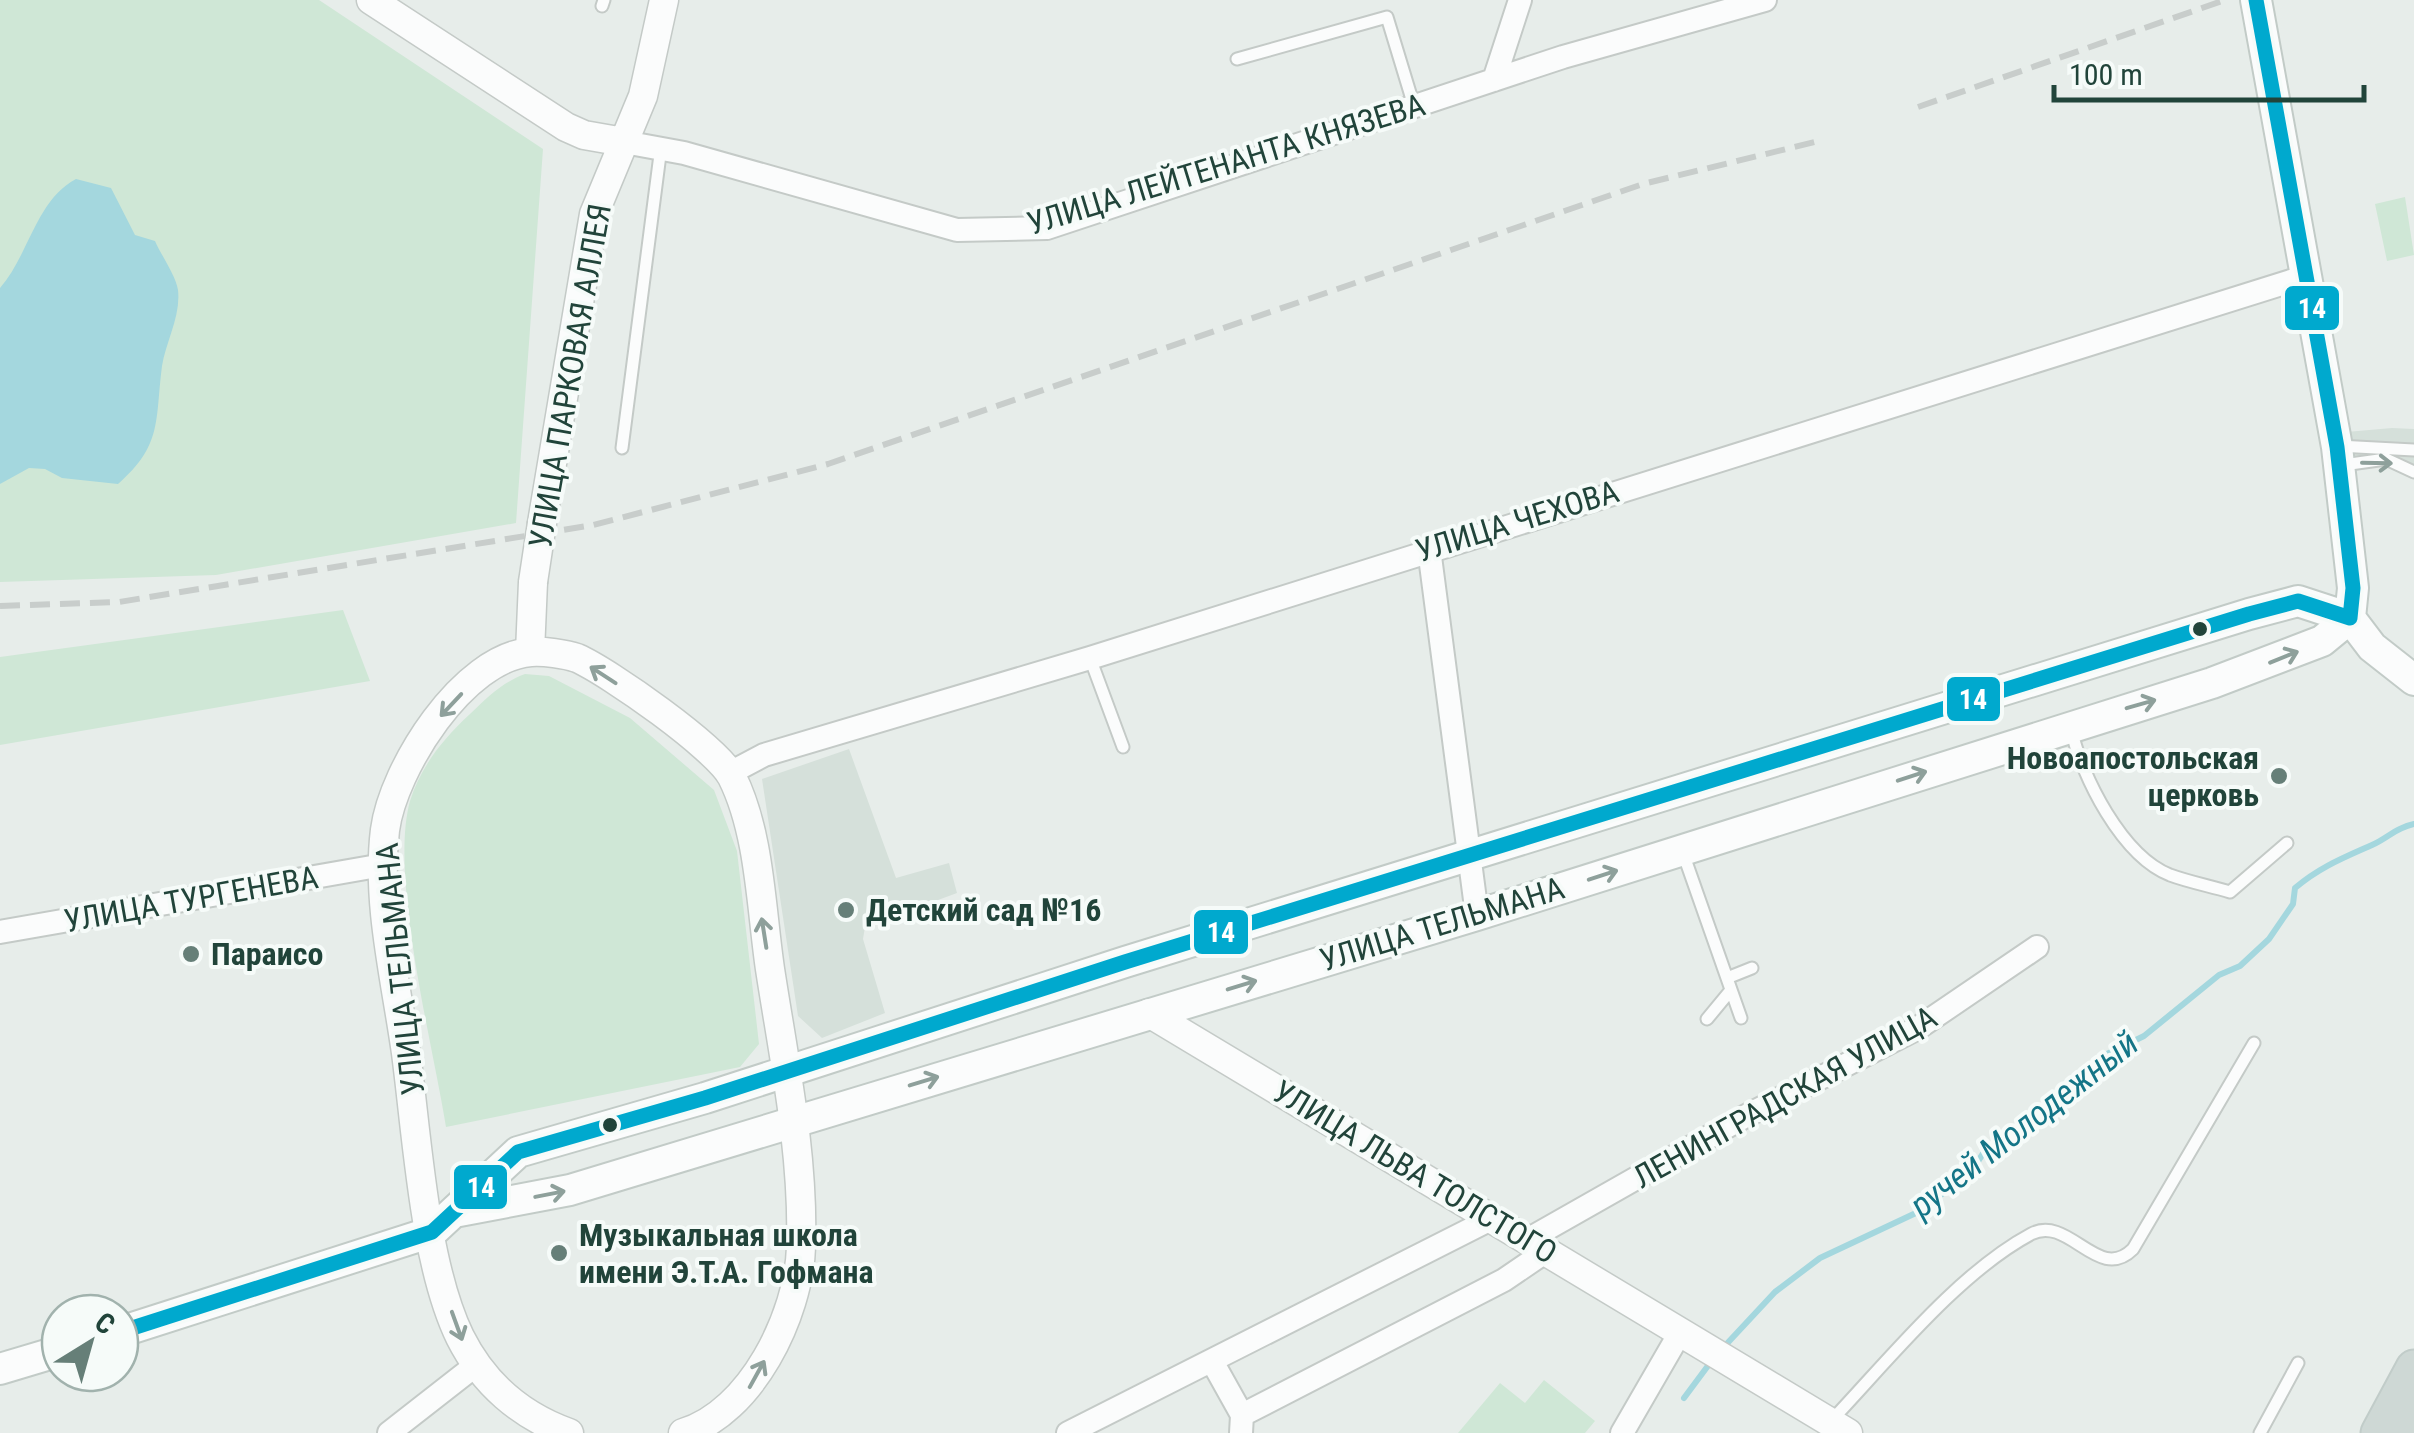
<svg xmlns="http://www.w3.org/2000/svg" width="2414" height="1433" viewBox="0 0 2414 1433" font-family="'Roboto Condensed',sans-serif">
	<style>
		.built { fill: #d5e0da }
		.green { fill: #cfe7d6 }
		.water { fill: #a4d7de }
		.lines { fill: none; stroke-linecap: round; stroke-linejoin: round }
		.stream { stroke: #a4d7de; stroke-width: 6 }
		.service-casing { stroke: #c4cac7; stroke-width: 15 }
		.minor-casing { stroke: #c4cac7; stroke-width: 26 }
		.tertiary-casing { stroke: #c4cac7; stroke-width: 31 }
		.secondary-casing { stroke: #c2cbc7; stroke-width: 34 }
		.primary-casing { stroke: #c1ccc9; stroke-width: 39 }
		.service { stroke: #fbfcfc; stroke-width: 11 }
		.minor { stroke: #fbfcfc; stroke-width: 22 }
		.tertiary { stroke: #fbfcfc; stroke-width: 28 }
		.secondary { stroke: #fbfcfc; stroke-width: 30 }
		.primary { stroke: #ced8d5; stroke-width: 35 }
		.rail { stroke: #c8cdcb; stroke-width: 6; stroke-dasharray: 20 10; stroke-linecap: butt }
		.tertiary-bridge-casing { stroke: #c4cac7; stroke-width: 31; stroke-linecap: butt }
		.tertiary-bridge { stroke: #fbfcfc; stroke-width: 28 }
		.bus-1-casing { stroke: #f6fbf9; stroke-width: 22 }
		.bus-1 { stroke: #00a9ce; stroke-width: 15 }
		.oneway { stroke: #8ea09b }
		.bus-dot { fill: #21443a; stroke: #f6fbf9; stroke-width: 4 }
		.poi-dot { fill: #667f78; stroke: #f6fbf9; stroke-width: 4 }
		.labels { text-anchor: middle; stroke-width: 8; stroke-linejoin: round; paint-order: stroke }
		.street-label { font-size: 32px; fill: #21443a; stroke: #f6fbf9 }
		.poi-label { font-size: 32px; font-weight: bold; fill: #21443a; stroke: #f6fbf9; text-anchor: start }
		.water-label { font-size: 35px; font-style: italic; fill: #147587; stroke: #f6fbf9 }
		.line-badge { stroke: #f6fbf9; stroke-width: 4 }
		.badge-label { font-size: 28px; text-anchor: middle; font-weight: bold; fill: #fff }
	</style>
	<rect width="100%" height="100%" fill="#e7edea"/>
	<path class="built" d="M2392,428L2414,429V470L2398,460L2339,466L2335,433Z
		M849,749L896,878L949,863L957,893L865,927L863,939L885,1013L822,1038L798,1016L762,779Z"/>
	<path class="green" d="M0,0H319L543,149L516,523L216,575L0,582Z
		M2405,197L2414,255L2387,261L2375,204Z
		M343,610L370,681L0,745V657Z
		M525,674L549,676L630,718L714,790L737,851L759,1044L740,1067L446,1127C433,1045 389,876 410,801C421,766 443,739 470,714C488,697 501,683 525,674Z
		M1544,1380L1595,1421L1585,1433H1458L1500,1383L1525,1403Z"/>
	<path class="water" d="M76,179L111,188L135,235L155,241C161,255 176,276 178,290C181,316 166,341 162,366C155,420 163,445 118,484L62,478L45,469L29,468L0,484V288C29,255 36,200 76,179Z"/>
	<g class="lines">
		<path class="stream" d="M1721,1350L1775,1292L1820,1258L1918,1212L1971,1172L1986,1149L2035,1119L2107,1054L2144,1036L2219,975L2240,966L2269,939L2293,904L2295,888C2320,867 2343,858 2372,845C2388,838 2395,828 2414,824
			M1684,1398L1713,1359"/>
		<g class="service-casing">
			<path id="service" d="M602,6L604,0
				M1237,59L1387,17L1414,106
				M2338,446L2414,450
				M622,448L661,147
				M2343,465L2386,459L2414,472
				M1090,658L1123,747
				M2071,729C2082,777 2122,856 2170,875C2189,882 2210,886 2230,892L2287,843
				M1683,853L1741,1018
				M1727,978L1752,968
				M1707,1019L1731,990
				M1830,1422C1887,1362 1958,1273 2031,1234C2069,1214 2098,1284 2133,1249L2254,1043
				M2260,1433L2298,1363"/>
		</g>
		<g class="minor-casing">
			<path id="minor" d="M1494,80L1520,0
				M624,142L684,153L957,230L1047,228L1563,57L1765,0
				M1429,549L1477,915
				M730,773L764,755L1090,658L2307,276
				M0,932L383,865
				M1529,1239L1744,1117L1918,1028L2037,947
				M1213,1363L1242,1415L1241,1433
				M1242,1415L1504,1280L1548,1250
				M389,1433L476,1365
				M1068,1433L1493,1218
				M1622,1433L1681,1331"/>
		</g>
		<g class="tertiary-casing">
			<path id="tertiary" d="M371,0L566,127L584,135L624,142
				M542,523L594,214L643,96L664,0
				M530,652L533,582
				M1149,1013L1848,1433
				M569,1433C521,1416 483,1383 460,1337C424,1263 417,1136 406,1053C396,981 376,903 385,830C393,769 463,657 531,652C543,651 566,654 577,658C609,672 717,748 732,777C760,833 761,908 770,969C784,1060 804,1154 801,1247C799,1315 751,1413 683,1433"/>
		</g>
		<g class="secondary-casing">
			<path id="secondary" d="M2256,0L2337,447L2353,588L2350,618L2372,647L2414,680
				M454,1212L570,1190L1477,915L2212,683L2322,641L2350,618
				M120,1332L432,1232L518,1152L705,1098L1125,962L2249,614L2298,601L2350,618
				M0,1369L60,1351"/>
		</g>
		<g class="primary-casing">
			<path id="primary" d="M2379,1433L2414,1368
				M2408,1433L2414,1421"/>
		</g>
		<use href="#service" class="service"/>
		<use href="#minor" class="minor"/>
		<use href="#tertiary" class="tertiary"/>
		<use href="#secondary" class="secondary"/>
		<use href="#primary" class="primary"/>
		<path class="rail" d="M1918,107L2225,0
			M0,606L119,602L593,525L828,464L1643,184L1819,141"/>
		<g class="tertiary-bridge-casing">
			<path id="tertiary-bridge" d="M533,582L542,523"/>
		</g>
		<use href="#tertiary-bridge" class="tertiary-bridge"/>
		<g class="bus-1-casing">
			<path id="bus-1" d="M2256,0L2337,447L2353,588L2350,618
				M120,1332L432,1232L518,1152L705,1098L1125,962L2249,614L2298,601L2350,618"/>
		</g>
		<use href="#bus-1" class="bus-1"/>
	</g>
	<defs><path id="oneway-shaft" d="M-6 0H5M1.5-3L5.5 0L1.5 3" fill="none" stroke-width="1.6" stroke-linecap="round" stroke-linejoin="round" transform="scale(2.5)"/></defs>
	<g class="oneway">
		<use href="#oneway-shaft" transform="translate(2377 463) rotate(1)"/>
		<use href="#oneway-shaft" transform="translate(2284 657) rotate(-22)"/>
		<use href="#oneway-shaft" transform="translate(603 675) rotate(-147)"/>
		<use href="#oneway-shaft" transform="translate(2141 704) rotate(-16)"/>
		<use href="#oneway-shaft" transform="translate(451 705) rotate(133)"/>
		<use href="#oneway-shaft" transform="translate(1912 776) rotate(-18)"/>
		<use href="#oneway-shaft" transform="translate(1603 875) rotate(-18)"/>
		<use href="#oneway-shaft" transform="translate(764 933) rotate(-99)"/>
		<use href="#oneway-shaft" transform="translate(1242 985) rotate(-17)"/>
		<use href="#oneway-shaft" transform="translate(924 1081) rotate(-17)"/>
		<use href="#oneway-shaft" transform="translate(550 1194) rotate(-11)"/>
		<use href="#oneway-shaft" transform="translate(457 1326) rotate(70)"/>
		<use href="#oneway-shaft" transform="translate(757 1374) rotate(-61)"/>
	</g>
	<g class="bus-dot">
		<circle cx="2200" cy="629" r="9"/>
		<circle cx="610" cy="1125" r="9"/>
	</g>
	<g class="poi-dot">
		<circle cx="2279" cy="776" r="10"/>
		<circle cx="846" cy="910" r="10"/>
		<circle cx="191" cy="954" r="10"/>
		<circle cx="559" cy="1253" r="10"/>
	</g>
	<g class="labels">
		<g class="street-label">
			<text transform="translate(1226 164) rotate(-17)" y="11">УЛИЦА ЛЕЙТЕНАНТА КНЯЗЕВА</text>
			<text transform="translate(570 376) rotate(-80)" y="11">УЛИЦА ПАРКОВАЯ АЛЛЕЯ</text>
			<text transform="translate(1517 521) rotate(-17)" y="11">УЛИЦА ЧЕХОВА</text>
			<text transform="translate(191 899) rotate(-10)" y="11">УЛИЦА ТУРГЕНЕВА</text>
			<text transform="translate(1442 924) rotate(-17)" y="11">УЛИЦА ТЕЛЬМАНА</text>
			<text transform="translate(400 969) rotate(-96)" y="11">УЛИЦА ТЕЛЬМАНА</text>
			<text transform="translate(1785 1097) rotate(-29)" y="11">ЛЕНИНГРАДСКАЯ УЛИЦА</text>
			<text transform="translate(1415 1172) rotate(31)" y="11">УЛИЦА ЛЬВА ТОЛСТОГО</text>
		</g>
		<g class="poi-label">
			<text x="2259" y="769" text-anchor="end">Новоапостольская<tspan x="2259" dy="37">церковь</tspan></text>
			<text x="866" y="921">Детский сад №16</text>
			<text x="211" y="965">Параисо</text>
			<text x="579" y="1246">Музыкальная школа<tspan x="579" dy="37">имени Э.Т.А. Гофмана</tspan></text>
		</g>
		<g class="water-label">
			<text transform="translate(2024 1124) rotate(-38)" y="12">ручей Молодежный</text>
		</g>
	</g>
	<g class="line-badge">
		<rect x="2283" y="284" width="58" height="48" rx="10" fill="#00a9ce"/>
		<rect x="1945" y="675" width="57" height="48" rx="10" fill="#00a9ce"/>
		<rect x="1192" y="908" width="58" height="48" rx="10" fill="#00a9ce"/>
		<rect x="452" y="1163" width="57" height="48" rx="10" fill="#00a9ce"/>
	</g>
	<g class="badge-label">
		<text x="2312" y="318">14</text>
		<text x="1973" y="709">14</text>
		<text x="1221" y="942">14</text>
		<text x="481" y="1197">14</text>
	</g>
	<g transform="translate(90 1343) rotate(37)"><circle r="48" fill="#f6fbf9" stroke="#a1b2ad" stroke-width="2.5"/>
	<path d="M0-8L18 38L0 25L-18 38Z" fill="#667f78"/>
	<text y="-15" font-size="28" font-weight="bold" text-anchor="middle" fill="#21443a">С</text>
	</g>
	<path d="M2054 85v15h310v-15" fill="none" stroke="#21443a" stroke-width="5"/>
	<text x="2069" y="85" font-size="30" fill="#21443a" stroke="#f6fbf9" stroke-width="8" paint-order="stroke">100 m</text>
</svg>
